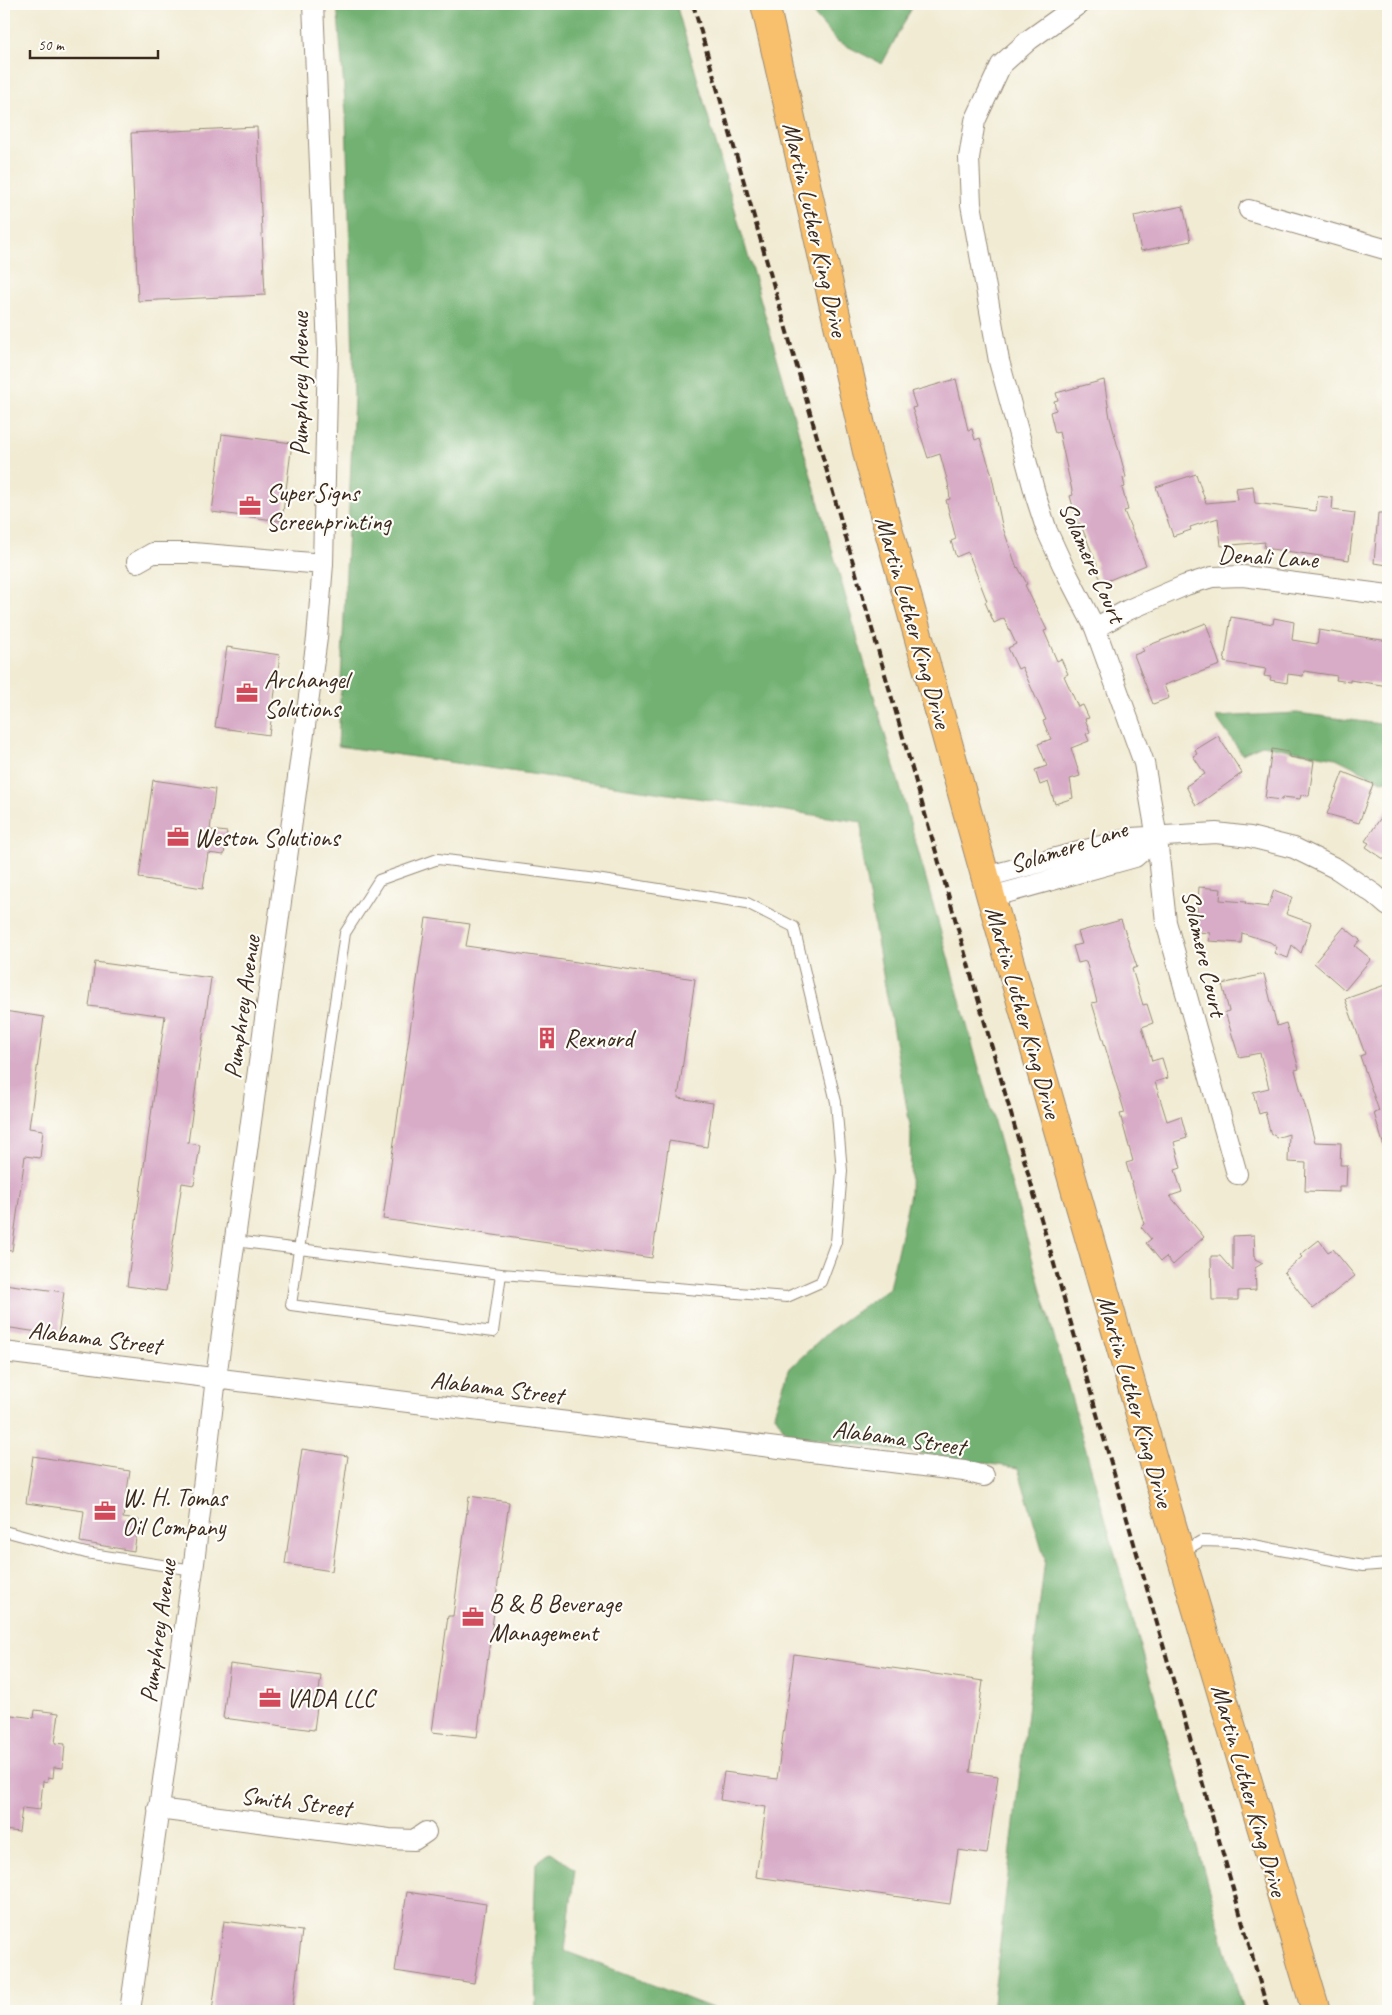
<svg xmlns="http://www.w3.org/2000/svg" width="1392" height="2015" viewBox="0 0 1392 2015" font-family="Caveat,sans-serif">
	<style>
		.forest { fill: #72b172; stroke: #566e48 }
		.building { fill: #d8acc7 }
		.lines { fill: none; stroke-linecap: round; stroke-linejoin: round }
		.service-casing { stroke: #968a78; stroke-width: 12 }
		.minor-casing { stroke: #968a78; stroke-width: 22 }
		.primary-casing { stroke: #968a78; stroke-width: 30 }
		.service { stroke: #fff; stroke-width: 10 }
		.minor { stroke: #fff; stroke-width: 20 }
		.primary { stroke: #f8bf6c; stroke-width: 28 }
		.rail { stroke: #3b2a1e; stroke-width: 4; stroke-dasharray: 8 4; stroke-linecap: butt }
		.labels { text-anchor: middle; stroke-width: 4.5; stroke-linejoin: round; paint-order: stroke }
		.street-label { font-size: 25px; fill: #3b2a1e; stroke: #fdfcf7 }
		.poi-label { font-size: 25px; fill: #3b2a1e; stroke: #fdfcf7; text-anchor: start }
	</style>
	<rect width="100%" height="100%" fill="#fdfcf7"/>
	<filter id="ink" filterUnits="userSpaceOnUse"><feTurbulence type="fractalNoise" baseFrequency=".02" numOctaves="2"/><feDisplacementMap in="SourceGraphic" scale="10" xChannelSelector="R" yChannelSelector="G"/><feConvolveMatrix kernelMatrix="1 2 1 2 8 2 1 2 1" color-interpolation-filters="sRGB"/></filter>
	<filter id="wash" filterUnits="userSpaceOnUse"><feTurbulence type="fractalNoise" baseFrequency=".0096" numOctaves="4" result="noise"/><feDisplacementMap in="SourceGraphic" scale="20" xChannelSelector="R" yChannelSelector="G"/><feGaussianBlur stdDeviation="1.12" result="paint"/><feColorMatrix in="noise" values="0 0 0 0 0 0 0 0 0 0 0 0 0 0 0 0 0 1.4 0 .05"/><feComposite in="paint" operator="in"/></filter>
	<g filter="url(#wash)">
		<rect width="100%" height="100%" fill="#f1ebd3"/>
		<path class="forest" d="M337,4H676L912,829L1243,2011H992L1045,1559L1018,1468L787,1434L774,1413L789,1369L828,1332L889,1288L910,1194L911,1131L862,857V822L338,746L354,397L346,113Z
			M805,4H914L882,64L837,41Z
			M1297,713L1388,725V780L1382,781L1336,758L1262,745L1242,754L1216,717Z
			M551,1852L575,1869L565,1951L720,2011H536L534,1917L536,1863Z"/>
		<g id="blocks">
			<path class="building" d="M257,127L265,295L138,301L131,133Z
				M1183,206L1191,241L1141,251L1134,216Z
				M956,379L968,430L972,429L975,440L980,438L991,472L1002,525L1017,568L1018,567L1027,584L1025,585L1047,630L1044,631L1057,661L1061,659L1068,674L1064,676L1078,707L1083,705L1089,718L1085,719L1090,732L1086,734L1089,741L1071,748L1080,776L1070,779L1073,798L1055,804L1048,782L1040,785L1035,770L1047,766L1038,744L1051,739L1043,721L1046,720L1022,667L1018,669L1008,648L1016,644L1004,618L994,623L985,602L987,601L968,552L956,557L951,541L956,539L946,500L950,499L948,483L940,454L928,458L912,408L916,407L911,392Z
				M1104,380L1110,418L1126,477L1123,478L1125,487L1122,488L1128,510L1124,511L1146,565L1102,583L1095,566L1097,565L1080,523L1078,524L1070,496L1073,495L1059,432L1055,433L1050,412L1056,410L1054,401L1058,400L1056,393Z
				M222,434L292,443L282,521L212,512Z
				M1196,474L1206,503L1238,500L1236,488L1253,486L1255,503L1316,511L1318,496L1333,498L1332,510L1355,513L1349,560L1264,548L1265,542L1221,546L1218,518L1190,527L1191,530L1173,536L1156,487Z
				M1378,513H1388V565L1374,563Z
				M1231,617L1273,624L1274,618L1294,622L1292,640L1317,644L1319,630L1388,641V686L1350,680V682L1336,680L1337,676L1304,671L1303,676L1288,674L1287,683L1270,680L1271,677L1264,676L1266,669L1224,662Z
				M1206,623L1220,665L1164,685L1169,698L1153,704L1134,655L1144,651L1142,648Z
				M227,647L280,655L269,735L215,727Z
				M1218,736L1242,773L1196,806L1186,786L1205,774L1193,756L1197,754L1195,750Z
				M1272,749L1289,752V757L1314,761L1309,796L1301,795L1300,799L1283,797L1282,800L1265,798Z
				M1343,772L1373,784L1359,823L1327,814Z
				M153,780L215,789L210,830L227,832L224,855L208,853L203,888L139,878Z
				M1388,807V862L1366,847L1369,843L1365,841Z
				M1199,887L1221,889L1220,900L1246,902L1245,904L1268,907L1274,890L1292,897L1286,914L1311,923L1301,953L1292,945L1288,958L1274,953L1277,947L1270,942L1242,933L1241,943L1209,941L1210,933L1196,932Z
				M426,918L470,924L466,946L695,979L678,1098L713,1103L707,1147L669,1141L652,1258L383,1219Z
				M1121,920L1137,967L1132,969L1143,1005L1147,1004L1153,1023L1142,1027L1152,1061L1162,1058L1168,1078L1155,1082L1167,1121L1181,1116L1187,1138L1174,1142L1181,1168L1175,1170L1182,1192L1170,1196L1204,1237L1173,1265L1166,1257L1161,1261L1146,1243L1151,1239L1141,1227L1144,1224L1126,1163L1133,1161L1120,1114L1125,1113L1092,1003L1097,1002L1086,961L1078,963L1073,946L1082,944L1078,932Z
				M1344,927L1360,940L1355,946L1371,959L1345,990L1314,963Z
				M95,962L211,978L188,1143L200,1145L194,1185L182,1183L166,1291L127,1286L165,1016L89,1006Z
				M1264,974L1277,1026L1286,1023L1299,1069L1295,1070L1315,1142L1341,1143L1340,1165H1347L1346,1187H1339V1192L1305,1191L1306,1163L1288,1162L1289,1134L1276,1138L1274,1134L1271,1135L1265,1112L1259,1114L1253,1092L1269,1088L1260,1053L1239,1057L1225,1012L1229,1011L1222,984Z
				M1385,985L1388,995V1149L1385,1150L1374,1113L1379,1111L1360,1056L1365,1054L1345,999Z
				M4,1011L44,1017L29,1128L43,1130L40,1158L25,1156L12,1251L4,1250Z
				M1254,1235L1255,1259L1263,1263L1255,1268L1256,1290L1238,1291V1300H1212L1211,1256H1220L1233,1271V1236Z
				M1319,1240L1328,1252L1333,1249L1355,1276L1313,1309L1284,1272L1302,1257L1300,1255Z
				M4,1284L64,1292L58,1335L4,1327Z
				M302,1449L348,1456L332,1571L285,1564Z
				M33,1456L130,1471L123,1518L139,1520L134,1551L80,1542L84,1511L26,1503Z
				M469,1496L509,1502L477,1737L432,1732L448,1616H453Z
				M794,1654L983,1681L970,1772L998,1776L987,1854L958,1850L950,1904L756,1877L766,1807L720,1800L724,1772L777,1779Z
				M230,1664L321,1676L314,1730L223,1718Z
				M35,1710L59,1713L55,1743L65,1744L63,1768L54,1767L53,1778L48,1777L47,1782L43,1781L40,1810L22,1808L19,1832L4,1830V1714L34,1718Z
				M407,1892L486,1904L474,1983L395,1971Z
				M224,1921L302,1931L292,2011H212Z"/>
		</g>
	</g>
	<g filter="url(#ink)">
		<use href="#blocks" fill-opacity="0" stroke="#968a78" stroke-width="1"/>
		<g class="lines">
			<g class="service-casing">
				<path id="service" d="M235,1241L501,1274L493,1332L291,1305L345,933L379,880L438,859L596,879L747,903L794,927L836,1102L842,1171L836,1242L821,1282L787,1297L501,1274
					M4,1531L86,1553L193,1570
					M1181,1553L1201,1541L1238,1542L1363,1566L1388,1564"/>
			</g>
			<g class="minor-casing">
				<path id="minor" d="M1079,4L1029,40L1001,65L975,121L969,158L971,204L999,361L1036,497L1047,531L1063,566L1095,628L1144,763L1157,838L1166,922L1237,1174
					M1249,210L1388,250
					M137,562L153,553H193L323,564
					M1095,628L1128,610L1186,585L1212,577L1243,576L1388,595
					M985,877L1131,838L1216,833L1250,837L1294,848L1337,869L1374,894L1388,906
					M991,897L1135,857L1157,838
					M4,1352L964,1471L984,1476
					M158,1809L389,1839L414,1840L426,1832
					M130,2011L194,1563L216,1378L317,638L323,564L328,349L313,4"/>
			</g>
			<g class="primary-casing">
				<path id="primary" d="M765,4L868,456L991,897L1180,1553L1316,2011"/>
			</g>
			<use href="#service" class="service"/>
			<use href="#minor" class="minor"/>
			<use href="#primary" class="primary"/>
			<path class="rail" d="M693,4L1268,2011"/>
		</g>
	</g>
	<defs>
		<g id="office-bare" transform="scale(1.725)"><path d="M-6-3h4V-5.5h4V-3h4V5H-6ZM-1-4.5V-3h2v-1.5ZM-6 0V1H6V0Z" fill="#d1495b" stroke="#fdfcf7" stroke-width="2.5" paint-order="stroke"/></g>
		<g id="building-bare" transform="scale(1.725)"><path d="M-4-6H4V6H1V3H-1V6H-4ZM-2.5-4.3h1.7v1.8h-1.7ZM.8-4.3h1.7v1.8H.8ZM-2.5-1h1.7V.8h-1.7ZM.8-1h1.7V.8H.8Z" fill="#d1495b" stroke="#fdfcf7" stroke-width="2.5" paint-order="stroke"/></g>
	</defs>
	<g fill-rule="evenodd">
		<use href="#office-bare" x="250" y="506"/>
		<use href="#office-bare" x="247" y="693"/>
		<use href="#office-bare" x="178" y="837"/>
		<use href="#building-bare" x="547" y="1038"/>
		<use href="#office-bare" x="105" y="1511"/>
		<use href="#office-bare" x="473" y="1617"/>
		<use href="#office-bare" x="270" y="1698"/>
	</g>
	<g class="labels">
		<g class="street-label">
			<text transform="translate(816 229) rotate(77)" y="9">Martin Luther King Drive</text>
			<text transform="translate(299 384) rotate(-90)" y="9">Pumphrey Avenue</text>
			<text transform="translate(1268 556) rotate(3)" y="9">Denali Lane</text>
			<text transform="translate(1093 562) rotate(66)" y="9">Solamere Court</text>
			<text transform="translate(914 622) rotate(74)" y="9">Martin Luther King Drive</text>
			<text transform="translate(1068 846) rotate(-18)" y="9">Solamere Lane</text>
			<text transform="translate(1205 953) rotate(77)" y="9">Solamere Court</text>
			<text transform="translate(241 1007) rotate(-82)" y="9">Pumphrey Avenue</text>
			<text transform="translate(1024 1012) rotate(74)" y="9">Martin Luther King Drive</text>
			<text transform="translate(95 1337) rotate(7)" y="9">Alabama Street</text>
			<text transform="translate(497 1387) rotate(7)" y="9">Alabama Street</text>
			<text transform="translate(1136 1401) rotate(74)" y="9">Martin Luther King Drive</text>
			<text transform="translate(899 1437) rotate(8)" y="9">Alabama Street</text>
			<text transform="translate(157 1631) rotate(-82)" y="9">Pumphrey Avenue</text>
			<text transform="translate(1250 1790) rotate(74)" y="9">Martin Luther King Drive</text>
			<text transform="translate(296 1801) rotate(7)" y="9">Smith Street</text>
		</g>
		<g class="poi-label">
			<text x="266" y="501">SuperSigns<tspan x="266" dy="29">Screenprinting</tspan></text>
			<text x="264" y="688">Archangel<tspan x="264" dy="29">Solutions</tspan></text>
			<text x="194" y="846">Weston Solutions</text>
			<text x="564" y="1047">Rexnord</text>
			<text x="122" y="1506">W. H. Tomas<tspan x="122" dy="29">Oil Company</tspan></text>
			<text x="489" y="1612">B &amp; B Beverage<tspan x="489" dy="29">Management</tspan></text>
			<text x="286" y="1707">VADA LLC</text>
		</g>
	</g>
	<rect width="1392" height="2015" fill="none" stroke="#fdfcf7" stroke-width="20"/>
	<path d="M30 50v8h128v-8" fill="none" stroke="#3b2a1e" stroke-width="2.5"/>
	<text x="38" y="50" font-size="15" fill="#3b2a1e" stroke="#fdfcf7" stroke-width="4" paint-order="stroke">50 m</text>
</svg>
